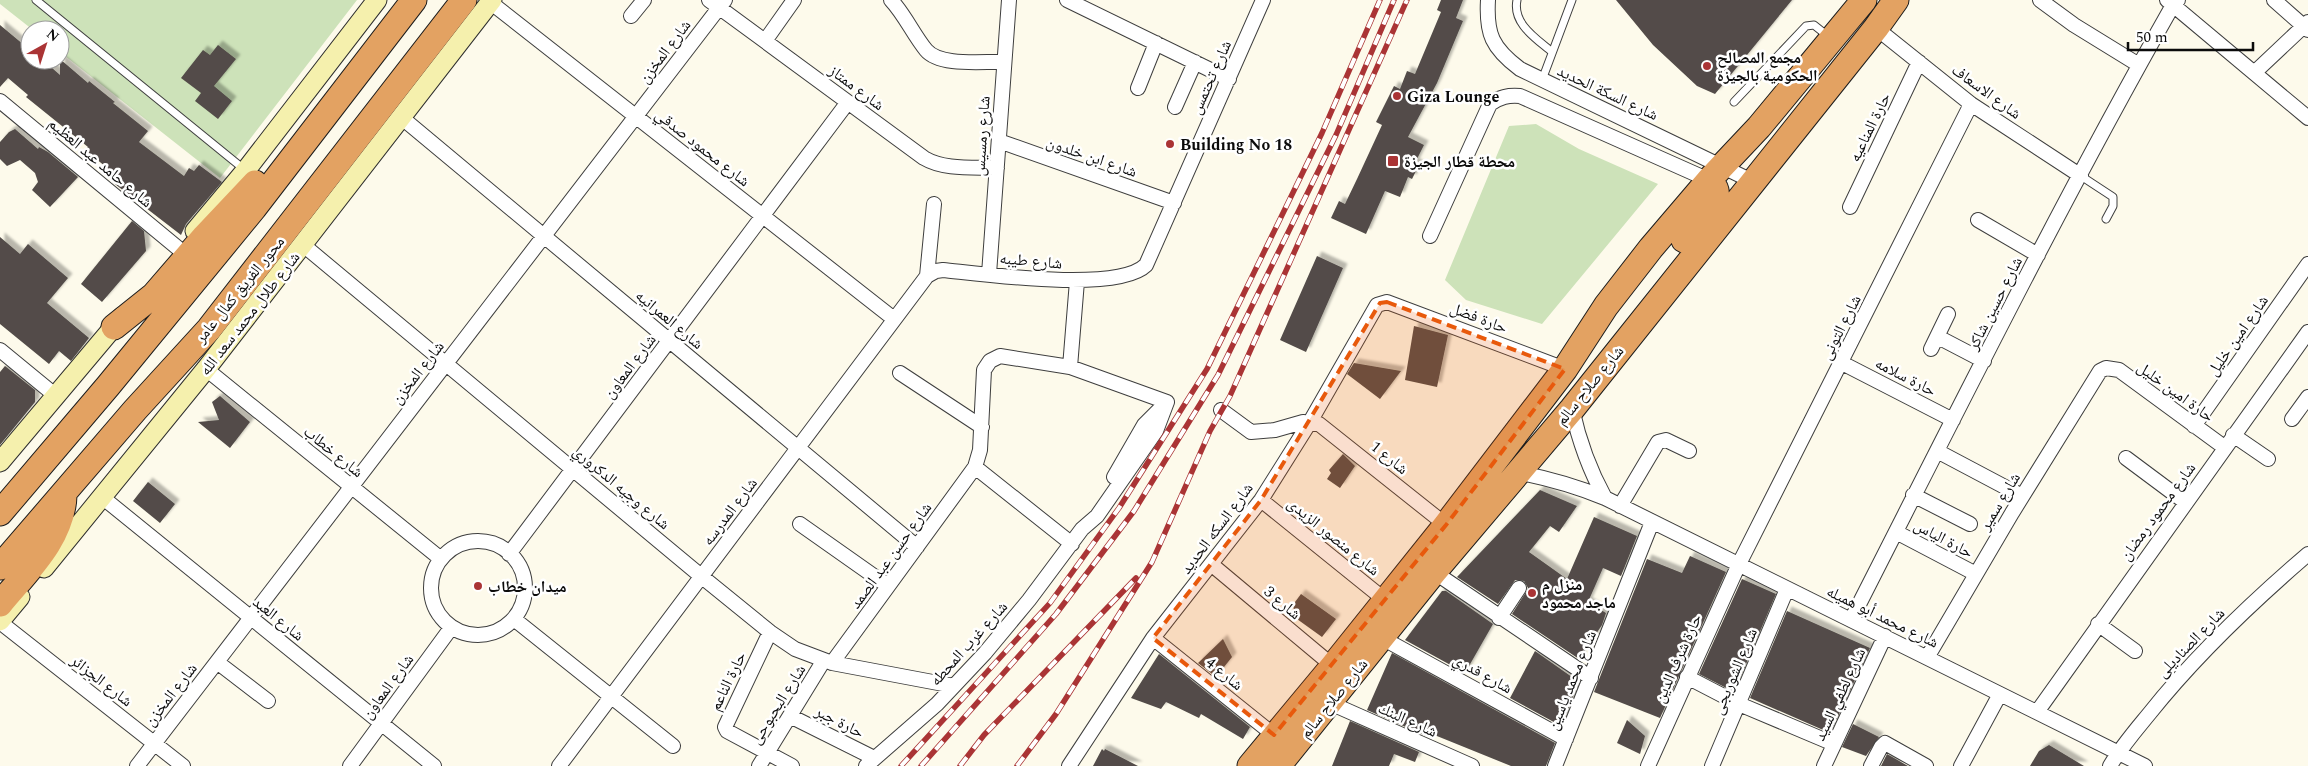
<svg xmlns="http://www.w3.org/2000/svg" width="2308" height="766" viewBox="0 0 2308 766" font-family="Spectral,'Noto Naskh Arabic',serif">
	<style>
		.green { fill: #cde2b9 }
		.building { fill: #524c48; filter: url(#shadow) }
		.lines { fill: none; stroke-linecap: round; stroke-linejoin: round }
		.lane-casing { stroke: #3e3e3e; stroke-width: 9 }
		.street-casing { stroke: #3e3e3e; stroke-width: 16 }
		.secondary-casing { stroke: #2d2d2d; stroke-width: 21 }
		.highway-casing { stroke: #1c1c1c; stroke-width: 27 }
		.lane { stroke: #fff; stroke-width: 7 }
		.street { stroke: #fff; stroke-width: 14 }
		.secondary { stroke: #f5f0ad; stroke-width: 19 }
		.highway { stroke: #e3a262; stroke-width: 25 }
		.rail-casing { stroke: #aa3435; stroke-width: 5.5 }
		.rail { stroke: #fff; stroke-width: 4; stroke-dasharray: 11; stroke-linecap: butt }
		.marked { fill: #e8590c; fill-opacity: 0.2; stroke: #e8590c; stroke-width: 4; stroke-dasharray: 10 6; stroke-linejoin: round }
		.poi-dot { fill: #aa3435; stroke: #fff; stroke-width: 2 }
		.labels { text-anchor: middle; stroke-width: 5; stroke-linejoin: round; paint-order: stroke }
		.street-label { font-size: 16px; fill: #0b0b0b; stroke: #fff }
		.poi-label { font-size: 16px; font-weight: bold; fill: #0b0b0b; stroke: #fff; text-anchor: start }
	</style>
	<defs>
		<filter id="shadow"><feDropShadow dx="4.5" dy="-4.5" stdDeviation="1" flood-color="#0004"/></filter>
	</defs>
	<rect width="100%" height="100%" fill="#fdfaeb"/>
	<path class="green" d="M0,0H357L220,178L60,52V30H33L0,4Z
		M1536,124L1579,149L1658,184L1542,324L1466,300L1445,280L1509,126Z"/>
	<path class="building" d="M1441,0H1463L1456,18L1463,21L1437,83L1408,137L1424,145L1415,163L1419,165L1412,179L1408,177L1400,197L1385,191L1366,234L1331,218L1339,201L1345,204L1357,179L1382,125L1376,122L1394,86L1400,89L1407,71L1415,74L1441,12L1437,10Z
		M1616,0H1792L1715,94L1697,86L1653,45Z
		M0,25L30,50V60H43L60,75V59L88,83L89,81L115,102L113,103L148,131L139,142L184,176L189,168L194,171L199,165L222,182L186,224L181,235L111,181L116,175L85,150L88,147L26,97L28,95L8,78L0,87Z
		M218,45L236,59L214,86L232,101L218,119L195,101L201,93L181,78L203,50L210,55Z
		M15,129L38,149L39,147L48,152L78,177L50,207L32,190L38,182L35,173L20,160L7,166L0,159V142L9,132Z
		M132,221L144,231L146,251L102,302L81,284Z
		M0,237L20,254L28,244L68,278L47,303L89,338L71,361L59,351L49,364L0,324Z
		M1317,256L1343,268L1306,352L1280,340Z
		M1414,326L1448,335L1437,387L1405,380Z
		M1354,363L1401,371L1380,399L1347,374Z
		M5,366L35,390V402L0,445V372Z
		M220,396L250,422L230,448L198,422L219,420L212,402Z
		M1343,454L1355,466L1340,488L1327,479L1331,473L1329,470Z
		M148,482L175,504L160,523L133,501Z
		M1540,490L1577,506L1559,532L1550,526L1529,552L1567,579L1594,517L1637,536L1621,576L1603,568L1588,602L1606,613L1602,625L1579,659L1512,614L1526,592L1528,588L1524,581L1515,580L1498,604L1457,577Z
		M1690,556L1726,572L1660,718L1594,692L1647,559L1682,573Z
		M1742,579L1776,594L1734,692L1699,674Z
		M1442,591H1446L1493,624L1465,673L1405,640Z
		M1301,594L1336,619L1322,637L1290,614L1294,608L1292,606Z
		M1787,611L1870,648L1830,733L1750,698Z
		M1223,639L1232,657L1216,677L1198,663Z
		M1535,651L1579,682L1561,726L1510,698Z
		M1392,653L1555,743L1546,766H1511L1427,732L1426,736L1367,710Z
		M1159,654L1250,727L1243,739L1201,714L1199,718L1166,702L1161,709L1131,698Z
		M1627,720L1645,736L1640,754L1617,743Z
		M1350,721L1419,752L1415,762L1394,754L1389,766H1332Z
		M1853,724L1879,737L1866,756L1842,747Z
		M2049,745L2084,766H2030L2039,751Z
		M1102,749L1104,751L1105,749L1138,766H1093Z
		M1887,754L1908,766H1881Z"/>
	<g class="lines">
		<g class="lane-casing">
			<path id="lane" d="M36,0L245,170
				M1517,0C1512,24 1537,39 1552,52
				M1542,80L1572,0
				M1734,102L1806,26L1814,25L1829,37
				M2081,176L2113,197V206L2106,219"/>
		</g>
		<g class="street-casing">
			<path id="street" d="M709,0L924,158C944,170 973,167 997,168
				M891,0C905,15 913,34 926,50C940,67 984,61 1004,62
				M1067,0L1229,79
				M1488,0C1486,34 1492,48 1520,69L1754,182
				M2040,0L2074,25L2139,65
				M2167,0L2308,118
				M2274,0L2308,30
				M490,2L894,319
				M631,16L644,0
				M1876,28L1971,104L2081,176
				M765,41L794,0
				M2254,73L2308,22
				M1138,88L1156,43
				M0,101L179,249
				M1175,107L1195,62
				M401,117L917,547
				M999,141L1174,203
				M1850,207L1919,62
				M1978,220L2038,255
				M1430,236L1490,104C1500,97 1508,95 1520,96L1709,180
				M302,244L701,576L770,632L795,649L832,663L954,686
				M989,274L1009,0
				M927,276L934,204
				M1938,337L1984,361
				M1931,349L1948,314
				M0,350L56,396
				M1842,363L1953,420
				M1070,367L1077,281
				M206,369L441,559
				M900,373L982,427
				M1572,409C1579,441 1589,469 1605,498
				M1221,410L1251,432L1275,430L1303,422L1319,424L1446,525
				M2292,419L2308,397
				M2194,426L2308,264
				M2233,435L2268,459
				M1937,451L2022,496
				M2126,458L2185,502
				M975,467L1072,544
				M1516,472C1548,478 1576,486 1605,498L2145,766
				M1114,477L1144,425L1166,403
				M1913,495L1970,524
				M102,497L434,766
				M1261,500L1385,600
				M1620,506L1658,442L1666,440L1689,451
				M800,524L888,586
				M1896,532L1976,574
				M431 588a47 47 0 1 1 94 0a47 47 0 1 1-94 0Z
				M509,554L848,102
				M1211,564L1333,666
				M1434,572L1591,678
				M1499,618L1519,588
				M514,619L673,746
				M1851,620C1956,414 2059,206 2173,5L2178,0
				M0,622L183,766
				M2098,624L2135,651
				M770,632L725,727L727,731L792,766
				M1153,638L1274,735
				M1382,638L1566,739
				M1928,656L2012,513L2100,371L2106,368L2119,370L2224,447
				M217,662L268,701
				M832,663L975,467L980,450L984,370L990,361L1000,356L1070,367L1167,402
				M1687,677L1739,704L1834,744
				M1330,703L1472,766
				M2037,712L2308,332
				M790,716L874,758
				M137,766L725,0
				M350,766L451,628
				M559,766L927,276L936,271L943,270C983,274 1118,293 1146,265L1263,0
				M759,766L824,660
				M866,766L937,704L985,653L1029,600L1082,529L1097,516L1156,431L1167,402
				M1069,766L1153,638L1261,500L1310,422L1377,305L1387,302L1565,369
				M1555,766L1652,522
				M1648,766L1739,564L1971,104
				M1712,766L1787,589
				M1824,766L1885,636
				M1871,766L1881,747L1885,743L1926,766
				M1961,766L2000,694
				M2110,766C2121,747 2135,731 2149,714C2196,655 2251,603 2308,554"/>
		</g>
		<g class="secondary-casing">
			<path id="secondary" d="M195,231L246,170L377,0
				M0,462L122,317
				M44,568L206,369L492,0
				M0,621L20,597"/>
		</g>
		<g class="highway-casing">
			<path id="highway" d="M1684,240L1714,202C1718,192 1717,188 1709,180
				M114,327L154,295L205,236L255,183
				M0,513L108,386L254,208L414,0
				M0,567L135,410L209,329L464,0
				M0,604C26,572 63,539 64,495
				M1250,766L1333,666L1446,525L1565,369L1606,306L1651,248L1709,180L1759,127L1864,0
				M1278,766L1434,572L1572,409L1876,28L1896,0"/>
		</g>
		<use href="#lane" class="lane"/>
		<use href="#street" class="street"/>
		<use href="#secondary" class="secondary"/>
		<use href="#highway" class="highway"/>
		<g class="rail-casing">
			<path id="rail" d="M901,766L1050,603L1119,508L1207,369L1322,133L1380,0
				M921,766L1056,614L1134,511L1218,375L1336,135L1394,0
				M960,766L984,735L1136,578
				M1017,766L1056,714L1152,562L1210,431L1230,396L1407,0"/>
		</g>
		<use href="#rail" class="rail"/>
	</g>
	<path class="marked" d="M1387,302L1565,369L1446,525L1274,735L1153,638L1261,500L1380,303Z"/>
	<g class="poi-dot">
		<circle cx="1707" cy="66" r="5"/>
		<circle cx="1397" cy="96" r="5"/>
		<circle cx="1170" cy="144" r="5"/>
		<rect x="1387" y="155" width="12" height="12" rx="2.5"/>
		<circle cx="478" cy="586" r="5"/>
		<circle cx="1532" cy="593" r="5"/>
	</g>
	<g class="labels">
		<g class="street-label">
			<text transform="translate(664 51) rotate(-53)" y="6">شارع المخزن</text>
			<text transform="translate(1210 77) rotate(-66)" y="6">شارع تحتمس</text>
			<text transform="translate(857 87) rotate(37)" y="6">شارع ممتاز</text>
			<text transform="translate(1987 91) rotate(36)" y="6">شارع الاسعاف</text>
			<text transform="translate(1608 92) rotate(25)" y="6">شارع السكة الحديد</text>
			<text transform="translate(1869 127) rotate(-64)" y="6">حارة المناعيه</text>
			<text transform="translate(981 136) rotate(-86)" y="6">شارع رمسيس</text>
			<text transform="translate(703 147) rotate(38)" y="6">شارع محمود صدقي</text>
			<text transform="translate(1092 156) rotate(19)" y="6">شارع ابن خلدون</text>
			<text transform="translate(101 162) rotate(40)" y="6">شارع حامد عبد العظيم</text>
			<text transform="translate(1031 260) rotate(5)" y="6">شارع طيبه</text>
			<text transform="translate(239 289) rotate(-51)" y="6">محور الفريق كمال عامر</text>
			<text transform="translate(1994 303) rotate(-63)" y="6">شارع حسين شاكر</text>
			<text transform="translate(249 313) rotate(-52)" y="6">شارع طلال محمد سعد الله</text>
			<text transform="translate(1479 317) rotate(21)" y="6">حارة فضل</text>
			<text transform="translate(670 319) rotate(40)" y="6">شارع العمرانيه</text>
			<text transform="translate(1840 327) rotate(-63)" y="6">شارع التونى</text>
			<text transform="translate(2237 335) rotate(-55)" y="6">شارع امين خليل</text>
			<text transform="translate(629 366) rotate(-53)" y="6">شارع المعاون</text>
			<text transform="translate(417 372) rotate(-52)" y="6">شارع المخزن</text>
			<text transform="translate(1906 376) rotate(27)" y="6">حارة سلامه</text>
			<text transform="translate(1589 385) rotate(-51)" y="6">شارع صلاح سالم</text>
			<text transform="translate(2176 391) rotate(36)" y="6">حارة امين خليل</text>
			<text transform="translate(334 451) rotate(39)" y="6">شارع خطاب</text>
			<text transform="translate(1390 457) rotate(39)" y="6">شارع 1</text>
			<text transform="translate(622 487) rotate(40)" y="6">شارع وجيه الدكروري</text>
			<text transform="translate(1999 501) rotate(-59)" y="6">شارع سمير</text>
			<text transform="translate(729 511) rotate(-53)" y="6">شارع المدرسه</text>
			<text transform="translate(2157 511) rotate(-54)" y="6">شارع محمود رمضان</text>
			<text transform="translate(1216 528) rotate(-53)" y="6">شارع السكه الحديد</text>
			<text transform="translate(1334 536) rotate(39)" y="6">شارع منصور الزيدى</text>
			<text transform="translate(1944 538) rotate(28)" y="6">حارة الياس</text>
			<text transform="translate(890 555) rotate(-54)" y="6">شارع حسن عبد الصمد</text>
			<text transform="translate(1283 602) rotate(40)" y="6">شارع 3</text>
			<text transform="translate(1883 616) rotate(26)" y="6">شارع محمد أبو هميله</text>
			<text transform="translate(279 618) rotate(39)" y="6">شارع العبد</text>
			<text transform="translate(2190 642) rotate(-46)" y="6">شارع الصناديلى</text>
			<text transform="translate(968 643) rotate(-48)" y="6">شارع غرب المحطه</text>
			<text transform="translate(1677 658) rotate(-66)" y="6">حارة شرف الدين</text>
			<text transform="translate(1734 671) rotate(-67)" y="6">شارع الشوربجى</text>
			<text transform="translate(1225 673) rotate(39)" y="6">شارع 4</text>
			<text transform="translate(1483 673) rotate(29)" y="6">شارع قدري</text>
			<text transform="translate(102 680) rotate(38)" y="6">شارع الجزائر</text>
			<text transform="translate(1571 680) rotate(-68)" y="6">شارع محمد ياسين</text>
			<text transform="translate(727 681) rotate(-64)" y="6">حارة الناعم</text>
			<text transform="translate(387 686) rotate(-54)" y="6">شارع المعاون</text>
			<text transform="translate(170 694) rotate(-52)" y="6">شارع المخزن</text>
			<text transform="translate(1839 694) rotate(-65)" y="6">شارع لطفي السيد</text>
			<text transform="translate(1333 698) rotate(-51)" y="6">شارع صلاح سالم</text>
			<text transform="translate(777 704) rotate(-58)" y="6">شارع البحبوحى</text>
			<text transform="translate(1408 719) rotate(24)" y="6">شارع البنك</text>
			<text transform="translate(840 721) rotate(27)" y="6">حارة جبر</text>
		</g>
		<g class="poi-label">
			<text x="1717" y="63">مجمع المصالح<tspan x="1717" dy="18">الحكومية بالجيزة</tspan></text>
			<text x="1407" y="102">Giza Lounge</text>
			<text x="1180" y="150">Building No 18</text>
			<text x="1404" y="167">محطة قطار الجيزة</text>
			<text x="1542" y="590">منزل م<tspan x="1542" dy="18">ماجد محمود</tspan></text>
			<text x="488" y="592">ميدان خطاب</text>
		</g>
	</g>
	<g transform="translate(45 45) rotate(39)"><circle r="24" fill="#ffffff" stroke="#9d9d9d"/>
	<path d="M0-4L9 19L0 12L-9 19Z" fill="#aa3435"/>
	<text y="-8" font-size="14" font-weight="bold" text-anchor="middle" fill="#0b0b0b">N</text>
	</g>
	<path d="M2128 42v8h125v-8" fill="none" stroke="#0b0b0b" stroke-width="2.5"/>
	<text x="2136" y="42" font-size="15" fill="#0b0b0b" stroke="#ffffff" stroke-width="4" paint-order="stroke">50 m</text>
</svg>
